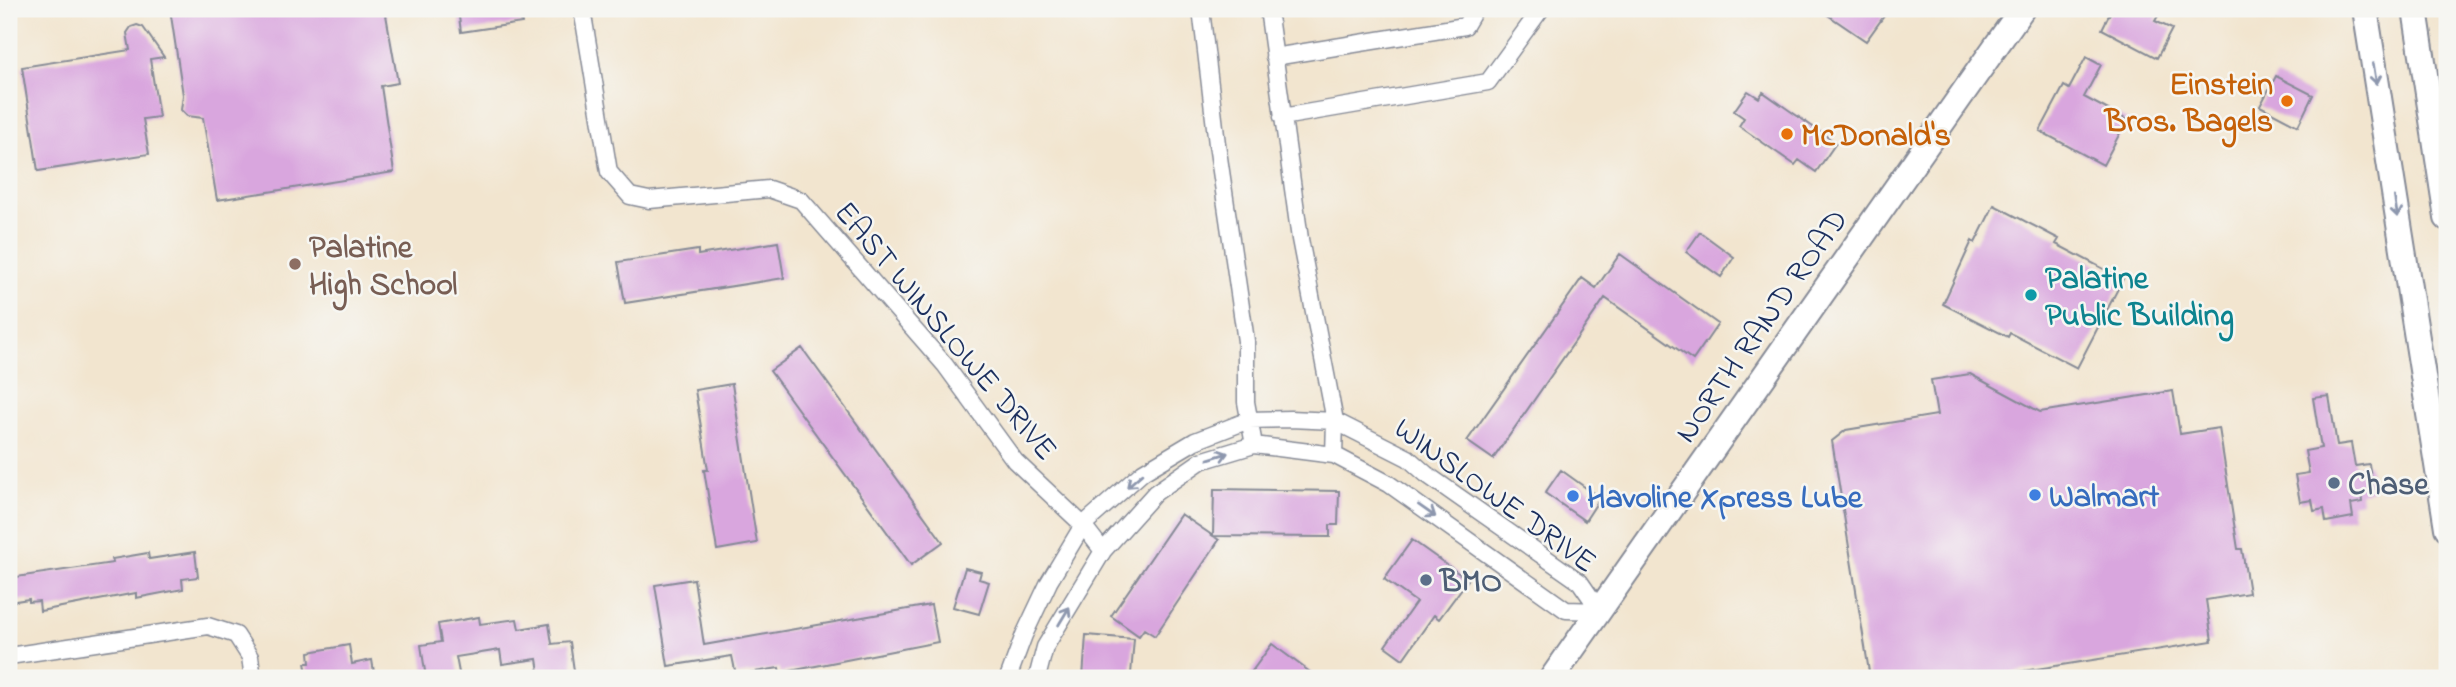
<svg xmlns="http://www.w3.org/2000/svg" width="2456" height="687" viewBox="0 0 2456 687" font-family="'Indie Flower',sans-serif">
	<style>
		.building { fill: #d9a6de }
		.lines { fill: none; stroke-linecap: round; stroke-linejoin: round }
		.minor-casing { stroke: #868a96; stroke-width: 19 }
		.primary-casing { stroke: #868a96; stroke-width: 28 }
		.minor { stroke: #fff; stroke-width: 16 }
		.primary { stroke: #fff; stroke-width: 24 }
		.oneway { stroke: #8d97ae }
		.food-dot { fill: #e8710a; stroke: #f6f6f2; stroke-width: 2.5 }
		.education-dot { fill: #8d6e63; stroke: #f6f6f2; stroke-width: 2.5 }
		.culture-dot { fill: #0f9aa8; stroke: #f6f6f2; stroke-width: 2.5 }
		.service-dot { fill: #5c6f8a; stroke: #f6f6f2; stroke-width: 2.5 }
		.shop-dot { fill: #3f7fe0; stroke: #f6f6f2; stroke-width: 2.5 }
		.labels { text-anchor: middle; stroke-width: 5; stroke-linejoin: round; paint-order: stroke }
		.food-label { font-size: 32px; font-weight: bold; fill: #c56008; stroke: #f6f6f2; text-anchor: end }
		.education-label { font-size: 32px; font-weight: bold; fill: #785e54; stroke: #f6f6f2; text-anchor: start }
		.culture-label { font-size: 32px; font-weight: bold; fill: #0d838f; stroke: #f6f6f2; text-anchor: start }
		.street-label { font-size: 32px; fill: #1b2f5e; stroke: #f6f6f2 }
		.service-label { font-size: 32px; font-weight: bold; fill: #4e5e75; stroke: #f6f6f2; text-anchor: start }
		.shop-label { font-size: 32px; font-weight: bold; fill: #366cbe; stroke: #f6f6f2; text-anchor: start }
	</style>
	<rect width="100%" height="100%" fill="#f6f6f2"/>
	<filter id="ink" filterUnits="userSpaceOnUse"><feTurbulence type="fractalNoise" baseFrequency=".0143" numOctaves="2"/><feDisplacementMap in="SourceGraphic" scale="14" xChannelSelector="R" yChannelSelector="G"/><feConvolveMatrix kernelMatrix="1 2 1 2 8 2 1 2 1" color-interpolation-filters="sRGB"/></filter>
	<filter id="wash" filterUnits="userSpaceOnUse"><feTurbulence type="fractalNoise" baseFrequency=".00686" numOctaves="4" result="noise"/><feDisplacementMap in="SourceGraphic" scale="28" xChannelSelector="R" yChannelSelector="G"/><feGaussianBlur stdDeviation="1.57" result="paint"/><feColorMatrix in="noise" values="0 0 0 0 0 0 0 0 0 0 0 0 0 0 0 0 0 1.4 0 .05"/><feComposite in="paint" operator="in"/></filter>
	<g filter="url(#wash)">
		<rect width="100%" height="100%" fill="#f2e5cf"/>
		<g id="blocks">
			<path class="building" d="M170,9H385L398,83L381,86L394,172L217,200L203,118L187,116L181,110L183,95Z
				M458,9H520L522,23L461,32Z
				M1819,9H1889L1866,41Z
				M2112,9H2149L2159,14L2155,21L2172,29L2157,58L2102,29Z
				M137,25L143,27L164,57L150,59L159,117L143,119L149,154L38,171L22,67L130,50L127,33L131,27Z
				M2086,57L2101,65L2084,97L2127,120L2103,165L2040,131L2064,86L2069,89Z
				M2276,76L2313,95L2298,126L2260,106Z
				M1748,91L1759,98L1763,92L1836,143L1816,172L1799,160L1795,165L1739,126L1744,118L1734,111Z
				M1994,205L2059,239L2056,244L2123,279L2077,368L2010,333L2008,337L1943,304L1972,241L1975,243Z
				M1700,232L1734,257L1721,277L1686,252Z
				M778,242L784,278L625,303L618,262L698,250V255Z
				M1620,254L1718,324L1693,360L1605,298L1493,459L1467,441L1582,278L1596,288Z
				M802,348L943,542L911,565L770,371Z
				M1970,374L2040,412L2173,391L2180,434L2219,428L2238,549H2242L2249,593L2206,600L2212,641L1980,678H1870L1832,441L1846,430L1937,415L1931,380Z
				M732,384L757,543L717,550L704,470H708L695,390Z
				M2329,396L2337,445L2351,443L2355,466L2369,464L2373,491L2361,493L2362,502L2351,504L2353,517L2326,522L2324,509L2314,511L2312,500L2300,502L2295,475L2309,473L2305,451L2321,448L2313,398Z
				M1561,470L1600,498L1585,521L1545,493Z
				M1214,489L1339,491L1338,525H1330V537L1213,536Z
				M1181,514L1219,540L1155,636L1144,629L1139,636L1111,616Z
				M1412,540L1468,580L1439,619L1434,615L1403,659L1385,646L1416,602L1384,579Z
				M195,552L198,577L182,579L183,589L136,598V593L40,611L39,601L29,602V599L9,602V578L113,563L112,559L148,553L149,559Z
				M965,568L981,572L979,579L989,582L979,614L953,607Z
				M694,579L704,645L931,605L938,642L780,673L779,668L736,675L732,656L668,666L655,585Z
				M479,617L480,624L517,619L519,629L549,624L552,644L570,642L575,678H540L537,659L502,664L500,650L456,657L460,678H426L421,645L441,642L438,624Z
				M1086,635L1134,639L1131,674H1128V678H1083Z
				M1272,644L1318,678H1247Z
				M349,645L352,664L372,660L375,678H308L305,663H310L309,652Z"/>
		</g>
	</g>
	<g filter="url(#ink)">
		<use href="#blocks" fill-opacity="0" stroke="#868a96" stroke-width="2"/>
		<g class="lines">
			<g class="minor-casing">
				<path id="minor" d="M582,9L609,172L630,196L649,200L769,189L801,200L945,365L1015,461L1083,525L1103,551
					M1201,9L1217,144L1246,341V402L1254,445
					M1268,9L1300,239L1335,421L1334,455
					M1274,57L1465,26L1475,9
					M1282,117L1488,82L1541,9
					M9,656L208,626L236,635L250,657L253,678
					M1008,678L1024,635L1049,582L1083,525L1143,472L1195,441L1249,420L1290,419L1335,421L1408,458L1426,474L1580,582L1600,611
					M1037,678L1045,647L1103,551L1155,493L1201,461L1254,445L1334,455L1389,484L1566,610L1600,611"/>
			</g>
			<g class="primary-casing">
				<path id="primary" d="M2365,9L2447,528
					M2415,9L2447,218
					M1552,678L2022,9"/>
			</g>
			<use href="#minor" class="minor"/>
			<use href="#primary" class="primary"/>
		</g>
		<defs><path id="oneway-shaft" d="M-6 0H5M1.5-3L5.5 0L1.5 3" fill="none" stroke-width="1.6" stroke-linecap="round" stroke-linejoin="round" transform="scale(1.75)"/></defs>
		<g class="oneway">
			<use href="#oneway-shaft" transform="translate(2375 74) rotate(81)"/>
			<use href="#oneway-shaft" transform="translate(2396 207) rotate(81)"/>
			<use href="#oneway-shaft" transform="translate(1218 456) rotate(-17)"/>
			<use href="#oneway-shaft" transform="translate(1135 480) rotate(139)"/>
			<use href="#oneway-shaft" transform="translate(1427 511) rotate(35)"/>
			<use href="#oneway-shaft" transform="translate(1064 616) rotate(-59)"/>
		</g>
	</g>
	<g class="food-dot">
		<circle cx="2287" cy="101" r="7"/>
		<circle cx="1787" cy="134" r="7"/>
	</g>
	<circle class="education-dot" cx="295" cy="264" r="7"/>
	<circle class="culture-dot" cx="2031" cy="295" r="7"/>
	<g class="service-dot">
		<circle cx="2334" cy="483" r="7"/>
		<circle cx="1426" cy="580" r="7"/>
	</g>
	<g class="shop-dot">
		<circle cx="2035" cy="495" r="7"/>
		<circle cx="1573" cy="496" r="7"/>
	</g>
	<g class="labels">
		<g class="food-label">
			<text x="2273" y="94">Einstein<tspan x="2273" dy="37">Bros. Bagels</tspan></text>
			<text x="1801" y="145" text-anchor="start">McDonald's</text>
		</g>
		<g class="education-label">
			<text x="309" y="257">Palatine<tspan x="309" dy="37">High School</tspan></text>
		</g>
		<g class="culture-label">
			<text x="2045" y="288">Palatine<tspan x="2045" dy="37">Public Building</tspan></text>
		</g>
		<g class="street-label">
			<text transform="translate(1760 325) rotate(-55)" y="11">NORTH RAND ROAD</text>
			<text transform="translate(947 330) rotate(50)" y="11">EAST WINSLOWE DRIVE</text>
			<text transform="translate(1496 494) rotate(36)" y="11">WINSLOWE DRIVE</text>
		</g>
		<g class="service-label">
			<text x="2348" y="494">Chase</text>
			<text x="1440" y="591">BMO</text>
		</g>
		<g class="shop-label">
			<text x="2049" y="506">Walmart</text>
			<text x="1587" y="507">Havoline Xpress Lube</text>
		</g>
	</g>
	<rect width="2456" height="687" fill="none" stroke="#f6f6f2" stroke-width="35"/>
</svg>
